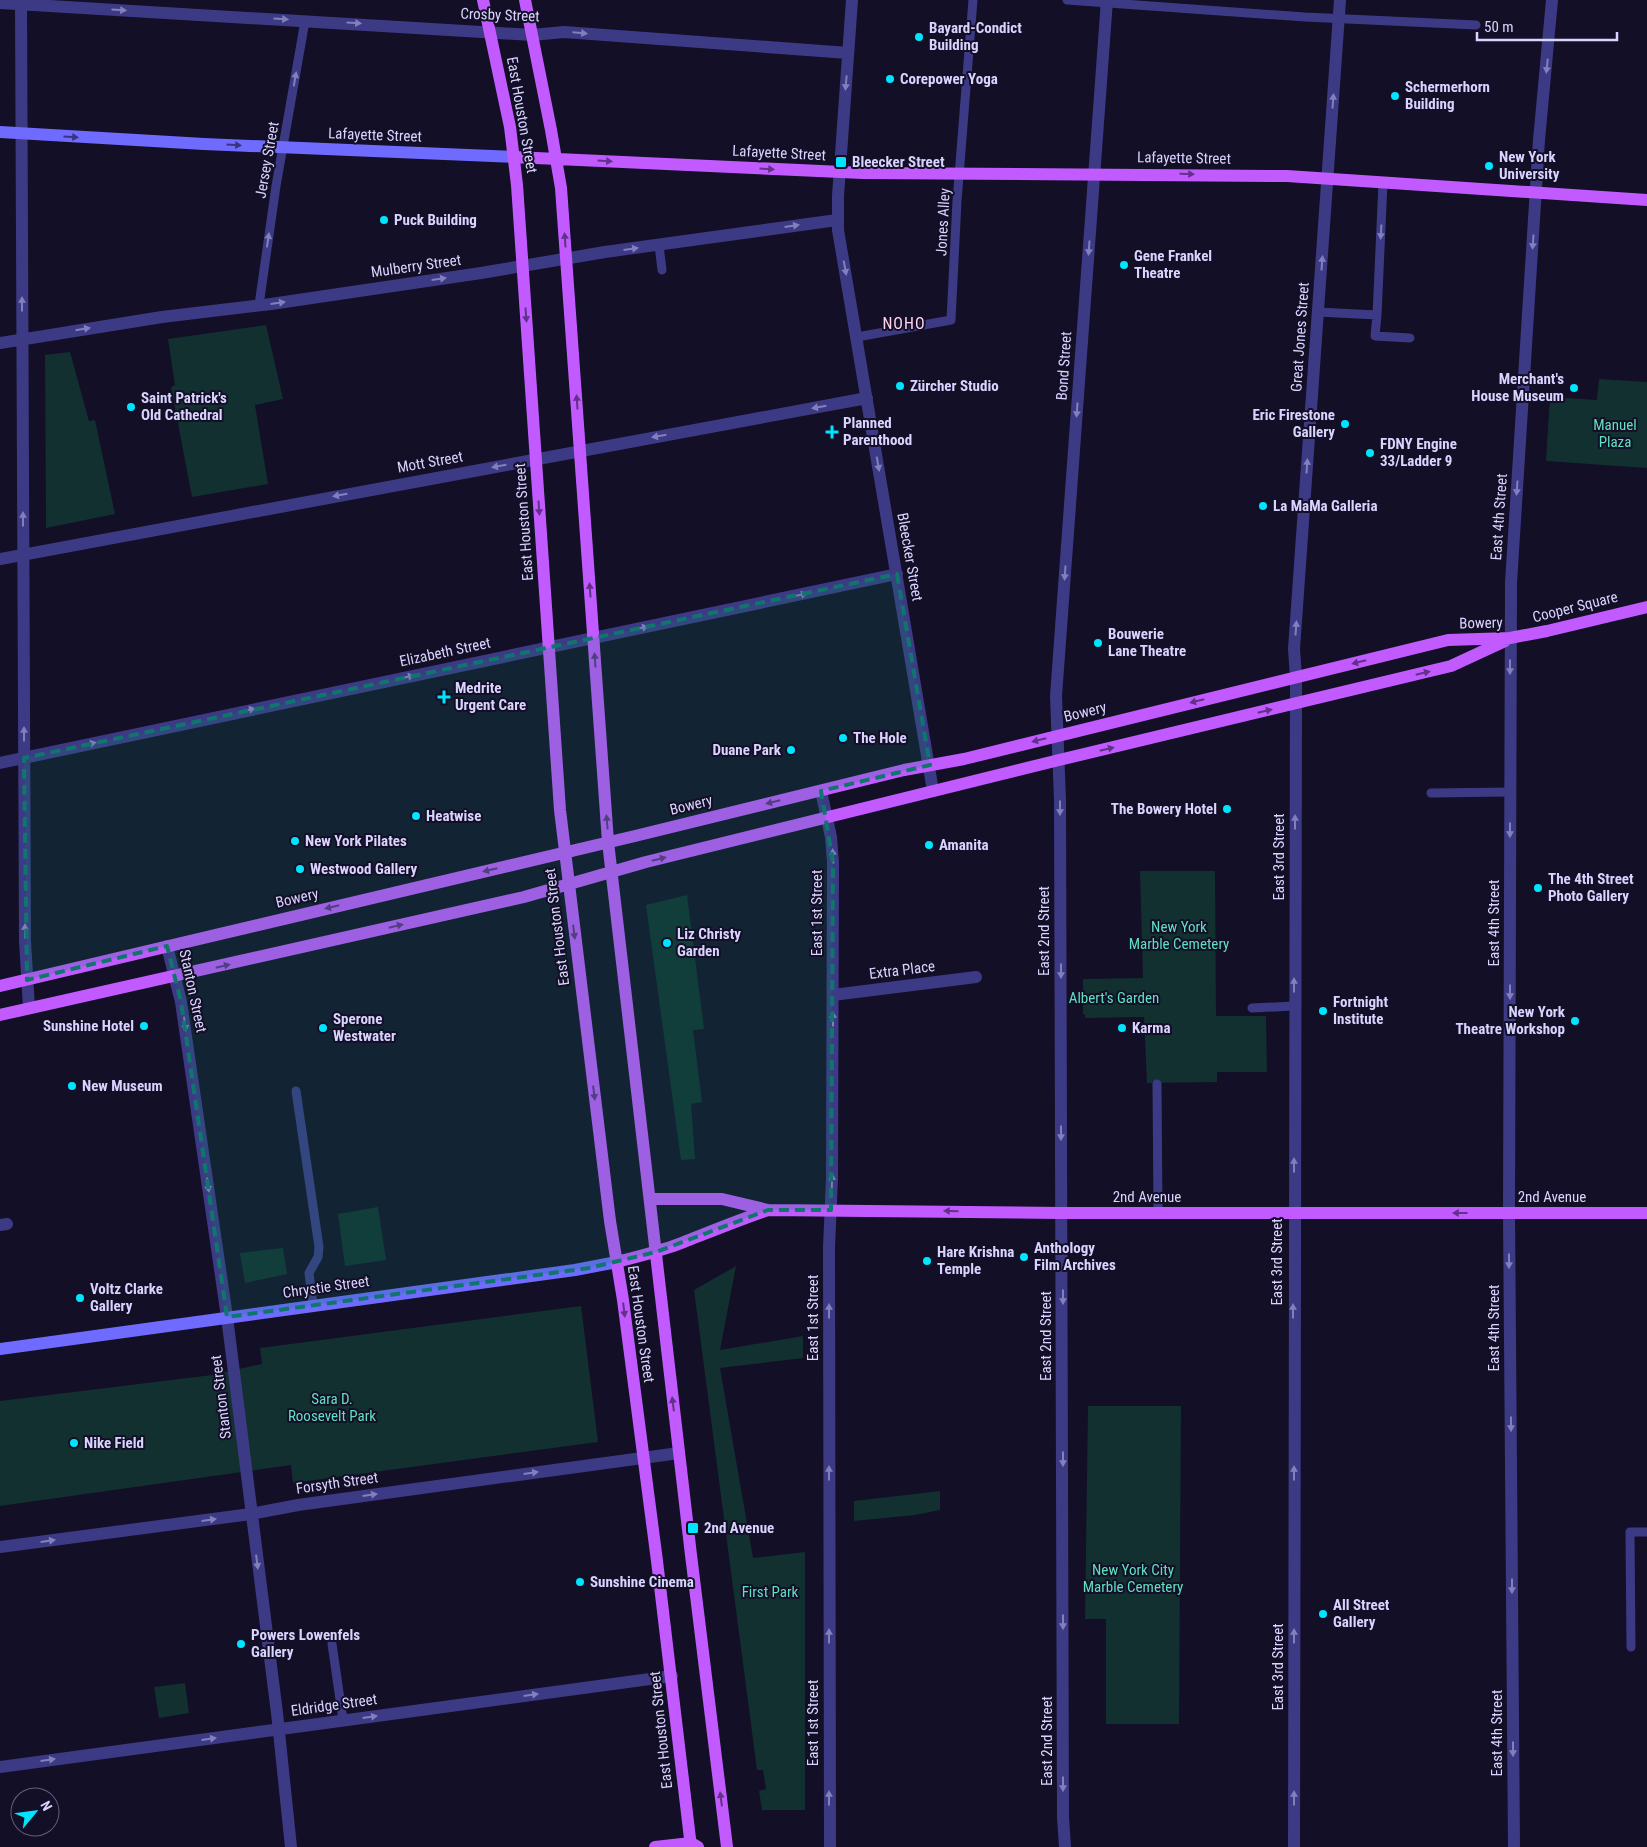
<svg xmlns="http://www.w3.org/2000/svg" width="1647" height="1847" viewBox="0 0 1647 1847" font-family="'Roboto Condensed',sans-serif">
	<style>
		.green { fill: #12302f }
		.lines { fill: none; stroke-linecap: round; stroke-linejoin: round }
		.lane { stroke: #3d3a85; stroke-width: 9 }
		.street { stroke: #3d3a85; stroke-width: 12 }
		.secondary { stroke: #6f6bff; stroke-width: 12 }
		.primary { stroke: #c25bff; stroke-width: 12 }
		.oneway { fill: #837fbc }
		.oneway2 { fill: #38347d }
		.oneway3 { fill: #623188 }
		.marked { fill: #0f766e; fill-opacity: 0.2; stroke: #0f766e; stroke-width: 4; stroke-dasharray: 10 6; stroke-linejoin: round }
		.poi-dot { fill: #00e5ff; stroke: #130f26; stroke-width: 2 }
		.labels { text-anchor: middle; stroke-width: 4; stroke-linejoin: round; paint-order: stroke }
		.street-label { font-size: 15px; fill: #d9d4ff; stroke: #130f26 }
		.poi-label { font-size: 15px; font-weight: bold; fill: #d9d4ff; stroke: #130f26; text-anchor: start }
		.park-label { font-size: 15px; fill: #5fe0c0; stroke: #130f26 }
		.neighbourhood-label { font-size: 16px; letter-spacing: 1px; fill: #ffd6f0; stroke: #130f26 }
	</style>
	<rect width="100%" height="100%" fill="#130f26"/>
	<path class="green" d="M266,325L283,399L255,405L268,484L192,497L171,387L175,385L168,339Z
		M70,352L89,421L95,420L115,514L46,528L45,355Z
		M1599,379L1647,382V468L1546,461L1550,397L1597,400Z
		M1140,871H1215L1216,1016H1266L1267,1072H1217V1082L1147,1083L1144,1017L1085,1018V1014H1083V979L1143,978Z
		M687,895L704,1029L693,1030L702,1102L691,1104L695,1159L681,1160L646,905Z
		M378,1207L386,1260L345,1266L338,1214Z
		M283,1248L287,1274L245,1283L240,1253Z
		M736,1266L720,1350L803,1336V1358L720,1368L753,1558L805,1552V1810H762L759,1791L766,1789L763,1770H757L694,1290Z
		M581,1306L598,1442L293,1483L291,1465L0,1506V1401L212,1375L262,1364L260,1348Z
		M1088,1406H1181L1179,1724H1106V1619H1085Z
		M940,1491V1510L915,1515L854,1521V1501Z
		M185,1683L189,1713L159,1718L154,1687Z"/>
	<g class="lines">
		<path class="lane" d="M1067,0L1305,17L1476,25
			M659,245L662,270
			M259,305L276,186L305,21
			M1318,312L1377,315L1383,183
			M1377,315L1375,336L1410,338
			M857,337L951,320L957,201L973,0
			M1431,793L1510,792
			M1252,1008L1294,1006
			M1157,1084L1158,1213
			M296,1091L319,1247L318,1257L309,1273L313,1305
			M332,1644L343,1720
			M1631,1647L1630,1532H1647"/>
		<path class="street" d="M21,0L25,941L29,1008
			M852,0L838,196V230L933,791
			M0,3L532,35L564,32L848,53
			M0,343L162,317L271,304L481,273L605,252L837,220
			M0,559L867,398
			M0,763L897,574
			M821,791L831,837L833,862L832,1179L829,1247L830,1847
			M167,946L181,1002L227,1317L277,1713L291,1847
			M833,995L976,977
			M0,1225L7,1224
			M0,1547L251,1514L298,1505L679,1453
			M0,1767L672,1676
			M1065,1847L1063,1817L1060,800L1056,696L1107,0
			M1294,1847L1296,677L1294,649L1340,0
			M1514,1847L1509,1213L1511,583L1539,140L1552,0"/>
		<path class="secondary" d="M0,132L204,144L514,157
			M0,1349L575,1270L617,1262"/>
		<path class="primary" d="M483,0L510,127L517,185L560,810L610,1221L623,1300L657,1561L691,1847
			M525,0L551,130L561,188L608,842L691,1555L727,1847
			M514,157L863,173L1287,176L1647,200
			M0,986L635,836L904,770L964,759L1448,640L1510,638L1547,631L1647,607
			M0,1015L524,897L646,862L1059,760L1451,666L1505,641
			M650,1199H722L768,1210
			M617,1262C639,1256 662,1251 684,1242C712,1231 739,1220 768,1210L1062,1213H1647
			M655,1847L691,1843L698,1847"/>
	</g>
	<defs><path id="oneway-solid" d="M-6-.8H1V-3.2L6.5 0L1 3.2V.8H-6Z" transform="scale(1.25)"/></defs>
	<g class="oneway">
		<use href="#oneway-solid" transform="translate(119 10) rotate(3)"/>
		<use href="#oneway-solid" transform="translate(281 19) rotate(3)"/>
		<use href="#oneway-solid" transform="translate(354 23) rotate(4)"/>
		<use href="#oneway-solid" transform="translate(580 33) rotate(5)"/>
		<use href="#oneway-solid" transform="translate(1547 66) rotate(96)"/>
		<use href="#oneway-solid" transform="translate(295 79) rotate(-80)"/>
		<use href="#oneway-solid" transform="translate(846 83) rotate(95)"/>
		<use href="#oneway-solid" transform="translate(1333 101) rotate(-86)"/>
		<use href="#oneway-solid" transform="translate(792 226) rotate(-8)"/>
		<use href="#oneway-solid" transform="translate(1381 232) rotate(93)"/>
		<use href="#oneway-solid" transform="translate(268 240) rotate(-82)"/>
		<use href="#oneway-solid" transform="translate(1533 242) rotate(94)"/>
		<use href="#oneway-solid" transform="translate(1089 248) rotate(94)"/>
		<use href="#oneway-solid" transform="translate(631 249) rotate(-8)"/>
		<use href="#oneway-solid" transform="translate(1322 263) rotate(-86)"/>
		<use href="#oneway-solid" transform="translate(845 268) rotate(80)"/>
		<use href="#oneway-solid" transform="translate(439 279) rotate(-8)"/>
		<use href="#oneway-solid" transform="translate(278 303) rotate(-8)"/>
		<use href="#oneway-solid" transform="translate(22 304) rotate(-90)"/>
		<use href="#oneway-solid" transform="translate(83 329) rotate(-9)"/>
		<use href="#oneway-solid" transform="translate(819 407) rotate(170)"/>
		<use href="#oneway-solid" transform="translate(1077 410) rotate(94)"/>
		<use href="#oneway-solid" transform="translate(659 436) rotate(170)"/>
		<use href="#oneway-solid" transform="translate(878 464) rotate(80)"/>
		<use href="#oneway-solid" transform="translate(499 466) rotate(170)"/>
		<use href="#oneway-solid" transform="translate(1307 466) rotate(-86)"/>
		<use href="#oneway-solid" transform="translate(1517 488) rotate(94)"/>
		<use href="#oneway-solid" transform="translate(340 495) rotate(170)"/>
		<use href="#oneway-solid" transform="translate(23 519) rotate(-90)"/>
		<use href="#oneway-solid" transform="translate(1065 573) rotate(94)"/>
		<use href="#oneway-solid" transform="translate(800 595) rotate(-12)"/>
		<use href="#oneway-solid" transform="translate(641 628) rotate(-12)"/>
		<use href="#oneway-solid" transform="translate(1296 628) rotate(-86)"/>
		<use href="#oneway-solid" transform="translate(1510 667) rotate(90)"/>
		<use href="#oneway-solid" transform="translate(407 677) rotate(-12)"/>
		<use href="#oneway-solid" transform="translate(248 710) rotate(-12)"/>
		<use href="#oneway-solid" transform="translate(24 734) rotate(-90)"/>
		<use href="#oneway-solid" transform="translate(89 744) rotate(-12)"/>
		<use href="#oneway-solid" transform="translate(1060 808) rotate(90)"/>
		<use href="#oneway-solid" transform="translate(1295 822) rotate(-90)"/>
		<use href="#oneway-solid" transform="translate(1510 830) rotate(90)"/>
		<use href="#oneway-solid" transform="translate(833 856) rotate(-93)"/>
		<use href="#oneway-solid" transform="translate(25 931) rotate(-90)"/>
		<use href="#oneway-solid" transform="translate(1061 971) rotate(90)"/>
		<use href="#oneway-solid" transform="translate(1294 985) rotate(-90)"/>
		<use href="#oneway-solid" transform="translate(1510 992) rotate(90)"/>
		<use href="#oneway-solid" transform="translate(833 1019) rotate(-90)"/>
		<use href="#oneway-solid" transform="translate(185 1024) rotate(82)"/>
		<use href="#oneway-solid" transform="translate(1061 1133) rotate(90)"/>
		<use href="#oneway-solid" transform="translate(1294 1165) rotate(-90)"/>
		<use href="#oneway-solid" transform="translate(832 1181) rotate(-88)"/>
		<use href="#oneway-solid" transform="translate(208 1185) rotate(82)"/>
		<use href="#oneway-solid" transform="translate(1509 1261) rotate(90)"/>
		<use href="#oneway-solid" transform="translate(1063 1297) rotate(90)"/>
		<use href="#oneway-solid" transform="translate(829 1311) rotate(-90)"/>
		<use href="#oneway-solid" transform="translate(1293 1311) rotate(-90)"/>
		<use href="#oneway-solid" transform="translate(1511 1424) rotate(90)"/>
		<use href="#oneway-solid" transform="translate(1063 1459) rotate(90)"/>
		<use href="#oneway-solid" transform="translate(531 1473) rotate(-8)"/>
		<use href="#oneway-solid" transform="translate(829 1473) rotate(-90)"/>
		<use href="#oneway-solid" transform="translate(1294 1473) rotate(-90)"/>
		<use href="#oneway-solid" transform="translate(370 1495) rotate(-8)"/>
		<use href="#oneway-solid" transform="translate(209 1520) rotate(-8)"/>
		<use href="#oneway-solid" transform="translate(48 1541) rotate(-8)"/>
		<use href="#oneway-solid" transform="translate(257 1562) rotate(83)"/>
		<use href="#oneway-solid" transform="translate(1512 1586) rotate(90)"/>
		<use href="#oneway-solid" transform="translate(1063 1622) rotate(90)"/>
		<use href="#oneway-solid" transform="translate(829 1636) rotate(-90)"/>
		<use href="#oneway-solid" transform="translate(1294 1636) rotate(-90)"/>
		<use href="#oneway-solid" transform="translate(531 1695) rotate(-8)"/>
		<use href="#oneway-solid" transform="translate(370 1717) rotate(-8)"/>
		<use href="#oneway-solid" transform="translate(209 1739) rotate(-8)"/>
		<use href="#oneway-solid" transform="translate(1513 1749) rotate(90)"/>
		<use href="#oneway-solid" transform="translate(48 1760) rotate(-8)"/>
		<use href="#oneway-solid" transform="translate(1063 1784) rotate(90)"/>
		<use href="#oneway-solid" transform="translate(829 1798) rotate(-90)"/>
		<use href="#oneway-solid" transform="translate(1294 1798) rotate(-90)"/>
	</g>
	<g class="oneway2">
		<use href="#oneway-solid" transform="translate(71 137) rotate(3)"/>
		<use href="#oneway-solid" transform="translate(234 145) rotate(3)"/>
	</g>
	<g class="oneway3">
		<use href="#oneway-solid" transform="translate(605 161) rotate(3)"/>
		<use href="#oneway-solid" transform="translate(767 169) rotate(3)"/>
		<use href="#oneway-solid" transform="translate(1187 174) rotate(1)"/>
		<use href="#oneway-solid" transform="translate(565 240) rotate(-94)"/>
		<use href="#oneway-solid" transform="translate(526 315) rotate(86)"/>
		<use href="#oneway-solid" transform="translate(577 402) rotate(-94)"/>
		<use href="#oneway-solid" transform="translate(539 508) rotate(86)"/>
		<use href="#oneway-solid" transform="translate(590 590) rotate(-94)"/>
		<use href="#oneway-solid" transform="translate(595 660) rotate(-94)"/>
		<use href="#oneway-solid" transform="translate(1359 662) rotate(166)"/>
		<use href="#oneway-solid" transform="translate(1423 673) rotate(-13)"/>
		<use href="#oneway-solid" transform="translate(1197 701) rotate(166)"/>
		<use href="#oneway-solid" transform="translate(1265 711) rotate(-13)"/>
		<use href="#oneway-solid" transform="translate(1039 740) rotate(166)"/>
		<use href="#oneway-solid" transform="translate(1107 749) rotate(-13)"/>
		<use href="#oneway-solid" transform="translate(773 802) rotate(166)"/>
		<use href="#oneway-solid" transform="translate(607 822) rotate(-95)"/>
		<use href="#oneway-solid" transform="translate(659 859) rotate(-14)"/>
		<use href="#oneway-solid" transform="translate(490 870) rotate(167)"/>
		<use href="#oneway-solid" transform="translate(332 907) rotate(167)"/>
		<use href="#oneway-solid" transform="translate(396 926) rotate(-13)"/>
		<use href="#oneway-solid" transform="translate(574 932) rotate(83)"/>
		<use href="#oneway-solid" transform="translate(223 966) rotate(-13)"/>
		<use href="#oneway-solid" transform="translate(594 1093) rotate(83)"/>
		<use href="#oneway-solid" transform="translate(951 1211) rotate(-179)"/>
		<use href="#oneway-solid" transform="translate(1460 1213) rotate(180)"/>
		<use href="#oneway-solid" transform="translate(624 1310) rotate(83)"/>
		<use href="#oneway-solid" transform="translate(673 1404) rotate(-97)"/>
		<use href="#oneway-solid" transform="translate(721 1799) rotate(-97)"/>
	</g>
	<path class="marked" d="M897,574L930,765L821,791L833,862L831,1210H768L656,1252L589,1268L227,1317L181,1002L167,946L27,980L24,758Z"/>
	<g class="poi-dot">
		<circle cx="919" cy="37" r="5"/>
		<circle cx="890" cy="79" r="5"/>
		<circle cx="1395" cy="96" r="5"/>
		<rect x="835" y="156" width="12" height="12" rx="2.5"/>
		<circle cx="1489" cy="166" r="5"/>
		<circle cx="384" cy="220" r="5"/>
		<circle cx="1124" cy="265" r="5"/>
		<circle cx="900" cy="386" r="5"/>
		<circle cx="1574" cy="388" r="5"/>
		<circle cx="131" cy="407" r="5"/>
		<circle cx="1345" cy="424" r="5"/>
		<path d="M829.5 424.5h5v5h5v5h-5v5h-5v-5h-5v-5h5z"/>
		<circle cx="1370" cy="453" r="5"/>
		<circle cx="1263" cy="506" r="5"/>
		<circle cx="1098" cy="643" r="5"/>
		<path d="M441.5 689.5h5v5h5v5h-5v5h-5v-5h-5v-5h5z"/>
		<circle cx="843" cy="738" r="5"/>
		<circle cx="791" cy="750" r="5"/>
		<circle cx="1227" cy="809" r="5"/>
		<circle cx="416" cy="816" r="5"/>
		<circle cx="295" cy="841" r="5"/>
		<circle cx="929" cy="845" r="5"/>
		<circle cx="300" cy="869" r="5"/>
		<circle cx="1538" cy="888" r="5"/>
		<circle cx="667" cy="943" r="5"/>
		<circle cx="1323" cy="1011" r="5"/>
		<circle cx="1575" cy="1021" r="5"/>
		<circle cx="144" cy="1026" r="5"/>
		<circle cx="323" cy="1028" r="5"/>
		<circle cx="1122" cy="1028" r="5"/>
		<circle cx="72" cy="1086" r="5"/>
		<circle cx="1024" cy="1257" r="5"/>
		<circle cx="927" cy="1261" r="5"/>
		<circle cx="80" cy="1298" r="5"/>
		<circle cx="74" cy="1443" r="5"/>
		<rect x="687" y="1522" width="12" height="12" rx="2.5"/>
		<circle cx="580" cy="1582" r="5"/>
		<circle cx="1323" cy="1614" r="5"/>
		<circle cx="241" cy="1644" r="5"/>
	</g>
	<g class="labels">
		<g class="street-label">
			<text transform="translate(500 15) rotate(2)" y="5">Crosby Street</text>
			<text transform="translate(522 115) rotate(80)" y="5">East Houston Street</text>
			<text transform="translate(375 135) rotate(2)" y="5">Lafayette Street</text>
			<text transform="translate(779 153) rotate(3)" y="5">Lafayette Street</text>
			<text transform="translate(1184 158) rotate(1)" y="5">Lafayette Street</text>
			<text transform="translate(267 160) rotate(-80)" y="5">Jersey Street</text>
			<text transform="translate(943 222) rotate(-87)" y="5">Jones Alley</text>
			<text transform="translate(416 266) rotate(-8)" y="5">Mulberry Street</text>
			<text transform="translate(1300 337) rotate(-86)" y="5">Great Jones Street</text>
			<text transform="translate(1064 366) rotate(-86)" y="5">Bond Street</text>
			<text transform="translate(430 462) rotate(-10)" y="5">Mott Street</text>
			<text transform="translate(1499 517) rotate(-86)" y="5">East 4th Street</text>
			<text transform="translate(524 522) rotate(-94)" y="5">East Houston Street</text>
			<text transform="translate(910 557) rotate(80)" y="5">Bleecker Street</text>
			<text transform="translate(1575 607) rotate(-14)" y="5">Cooper Square</text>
			<text transform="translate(1481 623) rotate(-1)" y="5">Bowery</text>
			<text transform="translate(445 652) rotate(-12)" y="5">Elizabeth Street</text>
			<text transform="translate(1085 712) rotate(-14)" y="5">Bowery</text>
			<text transform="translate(691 805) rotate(-14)" y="5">Bowery</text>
			<text transform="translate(1279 857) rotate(-90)" y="5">East 3rd Street</text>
			<text transform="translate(297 898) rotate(-13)" y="5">Bowery</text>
			<text transform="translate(817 913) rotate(-90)" y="5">East 1st Street</text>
			<text transform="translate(1494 923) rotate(-90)" y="5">East 4th Street</text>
			<text transform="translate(557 927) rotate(-97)" y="5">East Houston Street</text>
			<text transform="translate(1044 931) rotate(-90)" y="5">East 2nd Street</text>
			<text transform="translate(902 970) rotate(-7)" y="5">Extra Place</text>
			<text transform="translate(193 991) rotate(78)" y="5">Stanton Street</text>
			<text x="1147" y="1202">2nd Avenue</text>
			<text x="1552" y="1202">2nd Avenue</text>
			<text transform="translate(1277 1262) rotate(-90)" y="5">East 3rd Street</text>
			<text transform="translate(326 1287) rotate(-8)" y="5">Chrystie Street</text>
			<text transform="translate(813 1318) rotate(-90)" y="5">East 1st Street</text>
			<text transform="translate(641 1324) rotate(82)" y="5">East Houston Street</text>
			<text transform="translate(1494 1328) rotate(-90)" y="5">East 4th Street</text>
			<text transform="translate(1046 1336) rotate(-90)" y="5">East 2nd Street</text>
			<text transform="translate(221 1397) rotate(-97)" y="5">Stanton Street</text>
			<text transform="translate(337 1483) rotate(-8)" y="5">Forsyth Street</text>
			<text transform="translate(1278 1667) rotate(-90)" y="5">East 3rd Street</text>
			<text transform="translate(334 1705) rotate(-8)" y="5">Eldridge Street</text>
			<text transform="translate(813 1723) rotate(-90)" y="5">East 1st Street</text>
			<text transform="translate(661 1730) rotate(-96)" y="5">East Houston Street</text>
			<text transform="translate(1497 1733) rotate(-90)" y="5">East 4th Street</text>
			<text transform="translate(1047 1741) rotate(-90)" y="5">East 2nd Street</text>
		</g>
		<g class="poi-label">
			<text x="929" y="33">Bayard-Condict<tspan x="929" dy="17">Building</tspan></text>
			<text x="900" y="84">Corepower Yoga</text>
			<text x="1405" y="92">Schermerhorn<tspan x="1405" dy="17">Building</tspan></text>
			<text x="1499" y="162">New York<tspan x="1499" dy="17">University</tspan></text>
			<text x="852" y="167">Bleecker Street</text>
			<text x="394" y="225">Puck Building</text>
			<text x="1134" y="261">Gene Frankel<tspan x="1134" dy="17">Theatre</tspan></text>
			<text x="1564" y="384" text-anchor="end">Merchant's<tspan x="1564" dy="17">House Museum</tspan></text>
			<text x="910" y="391">Zürcher Studio</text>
			<text x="141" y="403">Saint Patrick's<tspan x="141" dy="17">Old Cathedral</tspan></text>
			<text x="1335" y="420" text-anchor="end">Eric Firestone<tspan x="1335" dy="17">Gallery</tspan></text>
			<text x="843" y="428">Planned<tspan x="843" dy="17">Parenthood</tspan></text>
			<text x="1380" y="449">FDNY Engine<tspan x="1380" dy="17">33/Ladder 9</tspan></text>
			<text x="1273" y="511">La MaMa Galleria</text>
			<text x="1108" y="639">Bouwerie<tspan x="1108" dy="17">Lane Theatre</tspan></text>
			<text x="455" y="693">Medrite<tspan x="455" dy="17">Urgent Care</tspan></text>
			<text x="853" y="743">The Hole</text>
			<text x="781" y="755" text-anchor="end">Duane Park</text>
			<text x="1217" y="814" text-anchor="end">The Bowery Hotel</text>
			<text x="426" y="821">Heatwise</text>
			<text x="305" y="846">New York Pilates</text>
			<text x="939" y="850">Amanita</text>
			<text x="310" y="874">Westwood Gallery</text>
			<text x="1548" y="884">The 4th Street<tspan x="1548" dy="17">Photo Gallery</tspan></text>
			<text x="677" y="939">Liz Christy<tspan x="677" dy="17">Garden</tspan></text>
			<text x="1333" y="1007">Fortnight<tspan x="1333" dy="17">Institute</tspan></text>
			<text x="1565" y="1017" text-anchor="end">New York<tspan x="1565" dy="17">Theatre Workshop</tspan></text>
			<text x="333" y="1024">Sperone<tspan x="333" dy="17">Westwater</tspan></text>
			<text x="134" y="1031" text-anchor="end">Sunshine Hotel</text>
			<text x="1132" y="1033">Karma</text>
			<text x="82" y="1091">New Museum</text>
			<text x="1034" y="1253">Anthology<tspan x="1034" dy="17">Film Archives</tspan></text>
			<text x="937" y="1257">Hare Krishna<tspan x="937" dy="17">Temple</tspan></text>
			<text x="90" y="1294">Voltz Clarke<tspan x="90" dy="17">Gallery</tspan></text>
			<text x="84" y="1448">Nike Field</text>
			<text x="704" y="1533">2nd Avenue</text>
			<text x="590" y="1587">Sunshine Cinema</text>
			<text x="1333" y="1610">All Street<tspan x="1333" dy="17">Gallery</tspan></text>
			<text x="251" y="1640">Powers Lowenfels<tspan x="251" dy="17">Gallery</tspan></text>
		</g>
		<g class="park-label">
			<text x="1615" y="430">Manuel<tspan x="1615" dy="17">Plaza</tspan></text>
			<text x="1179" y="932">New York<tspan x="1179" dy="17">Marble Cemetery</tspan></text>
			<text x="1114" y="1003">Albert's Garden</text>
			<text x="332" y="1404">Sara D.<tspan x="332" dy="17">Roosevelt Park</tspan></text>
			<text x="1133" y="1575">New York City<tspan x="1133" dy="17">Marble Cemetery</tspan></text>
			<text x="770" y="1597">First Park</text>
		</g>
		<g class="neighbourhood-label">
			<text x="904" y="329">NOHO</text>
		</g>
	</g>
	<g transform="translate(35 1812) rotate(61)"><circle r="24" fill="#130f26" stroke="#625e7d"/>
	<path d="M0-4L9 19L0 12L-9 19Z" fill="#00e5ff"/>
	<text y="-8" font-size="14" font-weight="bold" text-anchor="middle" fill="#d9d4ff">N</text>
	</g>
	<path d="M1477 32v8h140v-8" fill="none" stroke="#d9d4ff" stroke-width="2.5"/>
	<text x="1484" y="32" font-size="15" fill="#d9d4ff" stroke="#130f26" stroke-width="4" paint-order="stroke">50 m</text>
</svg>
